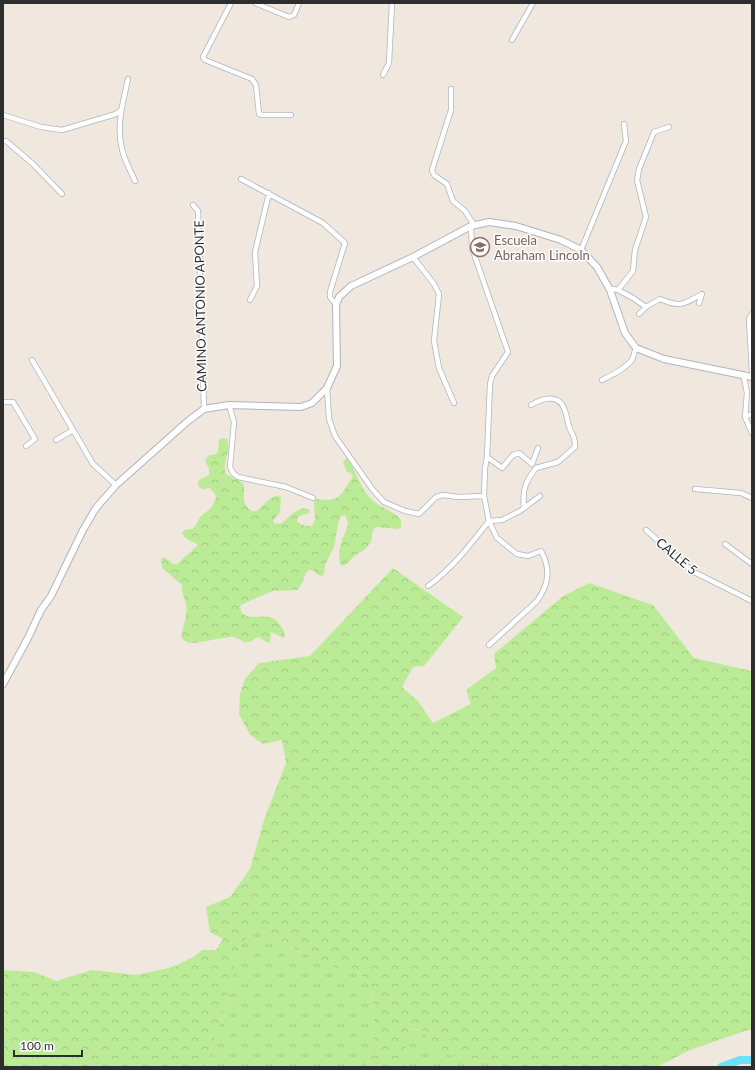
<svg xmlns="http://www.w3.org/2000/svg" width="755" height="1070" viewBox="0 0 755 1070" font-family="Lato,sans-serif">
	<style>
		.grass { fill: url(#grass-tufts) }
		.forest { fill: url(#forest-crowns) }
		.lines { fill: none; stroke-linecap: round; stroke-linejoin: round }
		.river { stroke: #6ae2fb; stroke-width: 8 }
		.street-casing { stroke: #afb4be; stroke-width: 6 }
		.secondary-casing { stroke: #afb4be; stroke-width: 8 }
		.street { stroke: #fff; stroke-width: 4.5 }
		.secondary { stroke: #fff; stroke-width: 6 }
		.labels { text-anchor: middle; stroke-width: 3; stroke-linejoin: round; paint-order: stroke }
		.education-label { font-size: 13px; fill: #785e54; stroke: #fff; text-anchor: start }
		.street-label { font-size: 13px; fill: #2e2e2e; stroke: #fff }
	</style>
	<defs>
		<pattern id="grass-tufts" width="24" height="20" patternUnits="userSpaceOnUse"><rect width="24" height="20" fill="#bceb97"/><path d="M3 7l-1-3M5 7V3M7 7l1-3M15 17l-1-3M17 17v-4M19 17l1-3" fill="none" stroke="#a2ca82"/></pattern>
		<pattern id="forest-crowns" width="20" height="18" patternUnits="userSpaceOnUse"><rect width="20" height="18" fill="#bceb97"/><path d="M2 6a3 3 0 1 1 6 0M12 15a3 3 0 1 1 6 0" fill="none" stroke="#a2ca82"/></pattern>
	</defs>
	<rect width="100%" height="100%" fill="#f0e7df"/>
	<path class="grass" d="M255,927L301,952L356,967L372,989L374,1032L367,1067H205L221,1022L240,946Z
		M407,1029L422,1030L438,1053L498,1063L501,1067H404Z"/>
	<path class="forest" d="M222,438L227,439C232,451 221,463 226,474L243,483C247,494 238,504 254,512L258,510C264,505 273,492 281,497L280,512L273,521L275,524L282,523L293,513L303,508L310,510L309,513L301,515L298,517L297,521C301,526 306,526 312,526L315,520L314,502L317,499C322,499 329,501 334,499C342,497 348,483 353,477L351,473L347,472L343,462L347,457C356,470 360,489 372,500C381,508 394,511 401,520V527L398,529L376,527C371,531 373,536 371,541C367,550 361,551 355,556C350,559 349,564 343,566L340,564L339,551L342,539L347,529L348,522L345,515L341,516L338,524L334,547L325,565L324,573L322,576L318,575L313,570H309L306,573L300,587L297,590L272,591L243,604L240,606C241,622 259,615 269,617C278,619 282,627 285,635L284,638L271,632L270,643L266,642L259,637C255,638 252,642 248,642C243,643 239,638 233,637C227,637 218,639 212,640C203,641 188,647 182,638C180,635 186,620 186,614C188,601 181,597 182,585L162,568L161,559L164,557L173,564H177L198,545C193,541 185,540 182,533L184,530L192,529L195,527L200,517L211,508L216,498L215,494L210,488L202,489L199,487L198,484L199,480L209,475V468L205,462C207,455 210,455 216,454L218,451L219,440Z
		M393,568L463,617L424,666L413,667L402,687L418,701L433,723L471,704L466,690L496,668L494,654L563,596L589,583L653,605L694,658L752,671V1030H748L690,1050L657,1067H501L498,1063L437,1053L422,1030L408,1029L404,1067H367L374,1032L372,989L356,968L341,970L301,952L255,927L240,946L221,1022L205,1067H3V970L34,972L56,981L92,970L136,975L173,967L195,956L202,950H216L223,939L210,932L206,907L230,897L250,869L264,820L286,763L282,740L263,744L250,735L239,714L240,694L245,679L259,663L310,656Z"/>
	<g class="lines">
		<path class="river" d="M721,1067L740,1060H752"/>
		<g class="street-casing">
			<path id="street" d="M231,3L203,57L205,60L252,79L256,85L259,114L263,115H291
				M255,3L289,17L294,15L299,3
				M512,40L533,3
				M383,75L389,63L392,3
				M128,79C123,102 116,126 122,149C124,160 131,171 135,181
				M451,89V110L432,170L434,175L447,184L453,201L465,211L474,225
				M3,115L41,127L62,130L116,114L122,109
				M3,141H6L33,164L62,194
				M241,179L323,223L345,243L330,292V297L336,305
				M193,205L198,211L204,409
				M471,226L472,248L508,352L492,376L490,384L487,457L485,468L484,496L489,521L497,538L517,554L528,556L541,551C551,569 549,584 537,601L489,645
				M581,250L626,141L624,124
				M413,257L434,284L439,294L434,341L439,368L454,403
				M610,290L613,289L618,290L633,271L635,250L646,217L637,180L639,169L654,132L669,127
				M618,290L633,298L646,307L660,299C681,308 684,304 702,294L699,303
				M250,300L257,286L255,252L269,193
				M639,314L646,307
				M752,314L749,319L752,372
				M32,360L93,464L116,485
				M744,377L747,393L745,417L752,433
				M602,380C612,375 625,369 632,360C634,357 634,351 636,348
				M327,388L329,419L335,436L373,490L384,502L405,511L419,514L436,497L443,495L458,497L484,496
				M3,402H13L35,439L26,446
				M229,405L234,422L230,467L233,473L238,477L286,487L313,498
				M745,417L752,414
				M56,440L73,430
				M487,457L502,468L513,455L519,453L532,464L538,448
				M695,489L741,493L752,498
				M524,508C522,491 525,482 536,468L558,462L575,447C575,434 572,436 569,426C567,421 567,416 565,411C560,393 543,398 531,405
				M646,530L692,571L752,601
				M725,544L752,564
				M428,586C453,568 470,545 489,521L502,520L520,511L540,496"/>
		</g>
		<g class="secondary-casing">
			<path id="secondary" d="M3,684L28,638L41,610L51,596L83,530L96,508L116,485L188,421L204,409L229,405L301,407L312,403L327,388L337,366L336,305L339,297L351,286L413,257L471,226L489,222L516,226L561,240L581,250L597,267L610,290L625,333L636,348L664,359L752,377"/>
		</g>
		<use href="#street" class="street"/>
		<use href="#secondary" class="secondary"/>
	</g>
	<defs>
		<g id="school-ring" transform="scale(1)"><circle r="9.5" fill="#fff" stroke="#8d6e63" stroke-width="1.5"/><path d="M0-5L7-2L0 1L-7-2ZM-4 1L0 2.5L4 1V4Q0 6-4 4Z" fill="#8d6e63"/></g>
	</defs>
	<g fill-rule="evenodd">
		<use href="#school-ring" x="480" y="247"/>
	</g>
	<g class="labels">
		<g class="education-label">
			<text x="494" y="245">Escuela<tspan x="494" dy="15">Abraham Lincoln</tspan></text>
		</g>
		<g class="street-label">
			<text transform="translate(200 306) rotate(-91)" y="5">CAMINO ANTONIO APONTE</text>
			<text transform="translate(677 556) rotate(40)" y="5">CALLE 5</text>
		</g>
	</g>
	<rect width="755" height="1070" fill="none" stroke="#2e2e2e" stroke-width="8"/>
	<path d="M14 1050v6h68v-6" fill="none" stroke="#2e2e2e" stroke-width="2"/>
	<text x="20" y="1050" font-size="12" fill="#2e2e2e" stroke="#ffffff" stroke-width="3" paint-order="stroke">100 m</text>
</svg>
